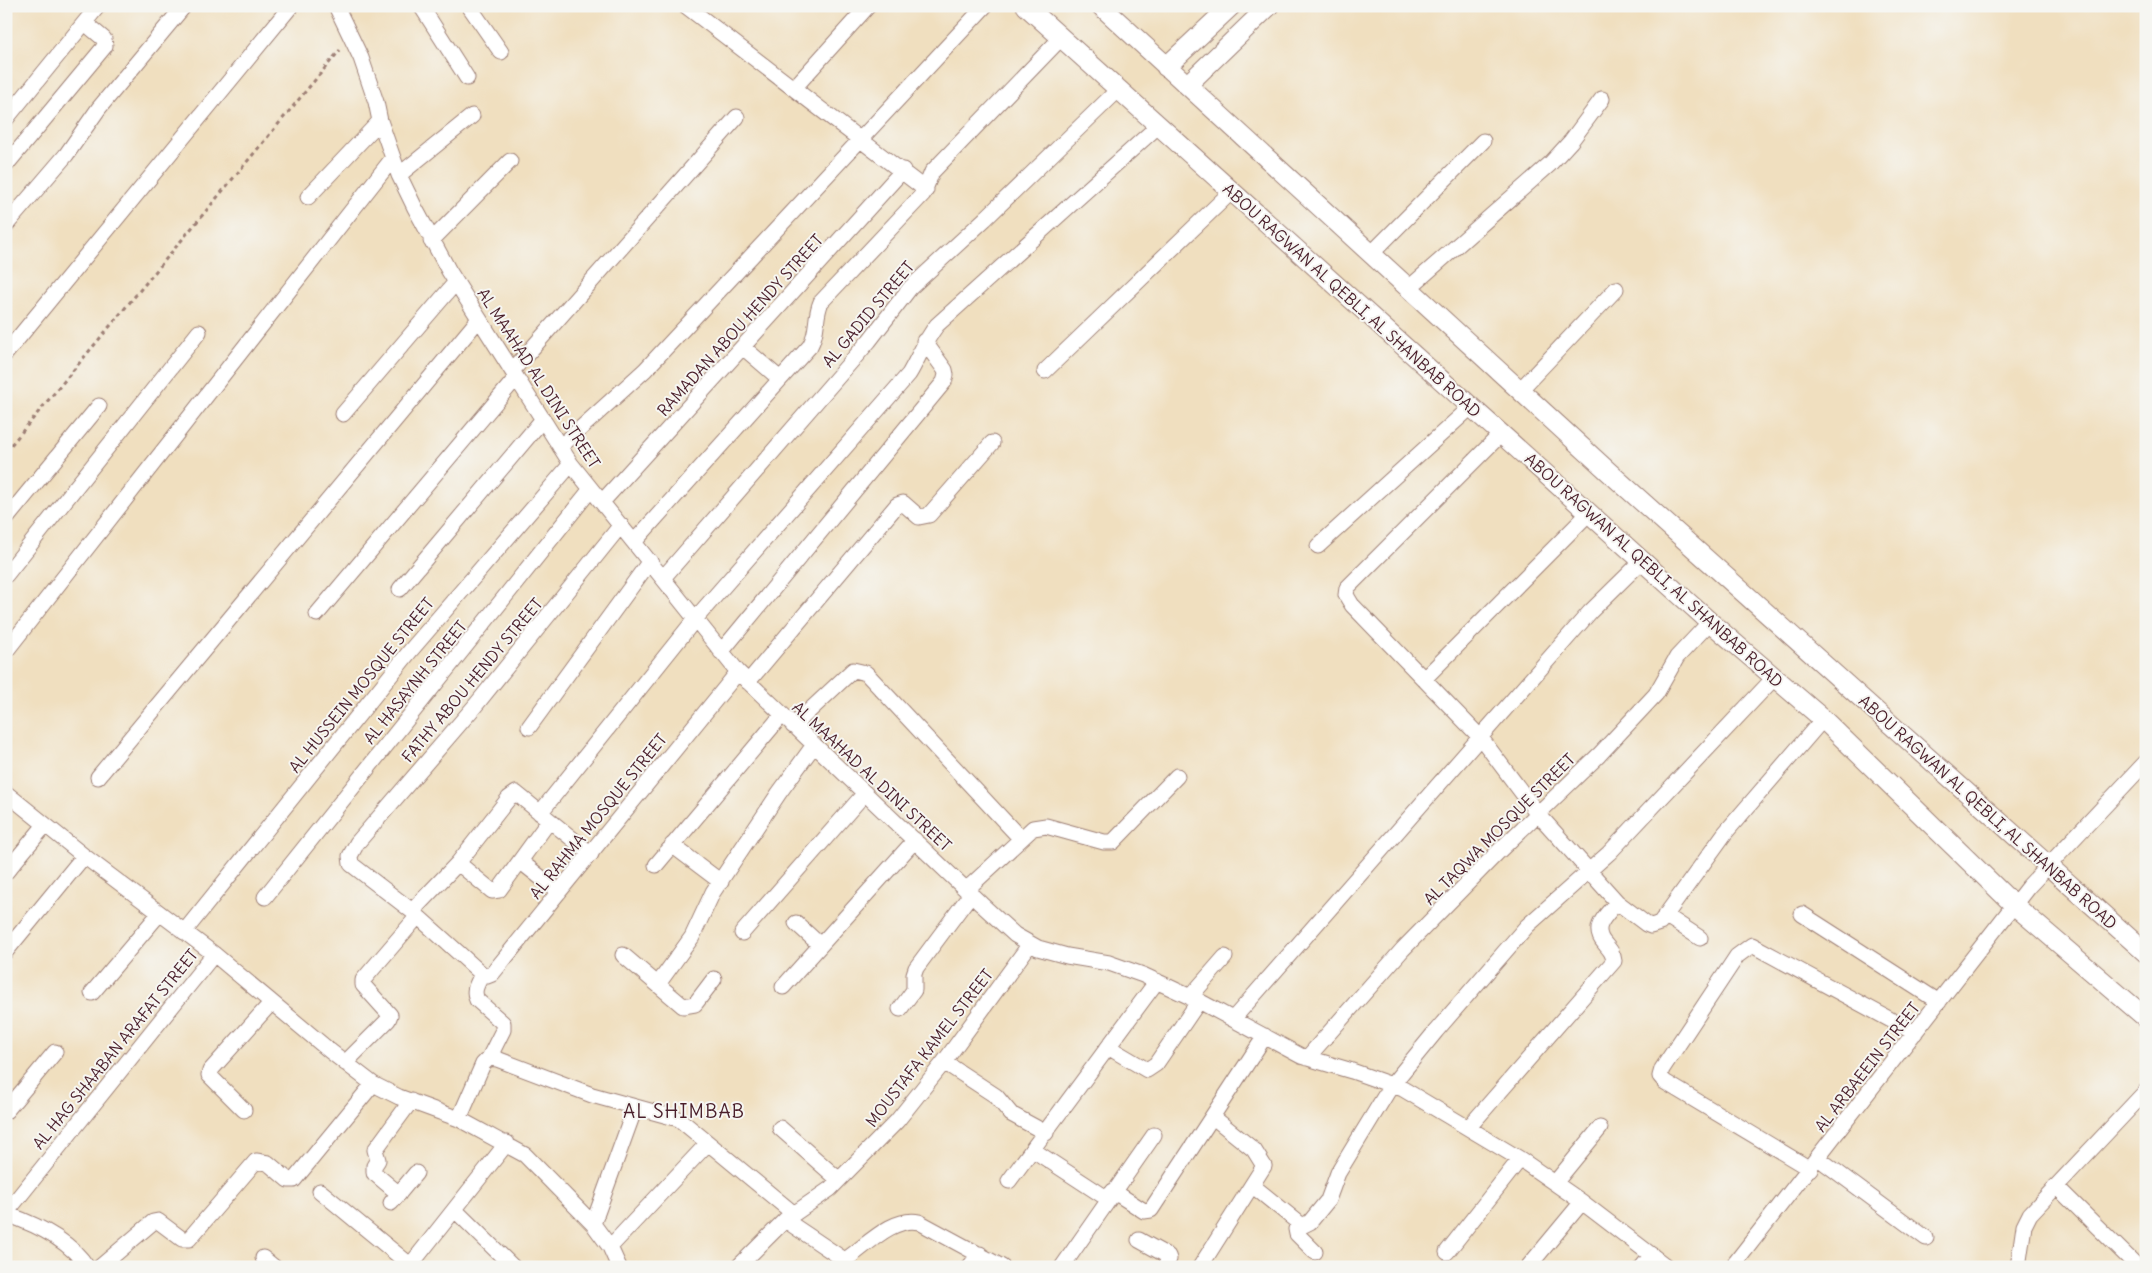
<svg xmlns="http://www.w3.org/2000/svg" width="2152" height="1273" viewBox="0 0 2152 1273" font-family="Delius,sans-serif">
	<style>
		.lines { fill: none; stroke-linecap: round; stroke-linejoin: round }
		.minor-casing { stroke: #9d7f75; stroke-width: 17 }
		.tertiary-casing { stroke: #9d7f75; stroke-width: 21 }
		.path { stroke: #9d7f75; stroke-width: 3; stroke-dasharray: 4 4; stroke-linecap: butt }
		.minor { stroke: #fff; stroke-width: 15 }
		.tertiary { stroke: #fff; stroke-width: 19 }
		.labels { text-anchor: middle; stroke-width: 4; stroke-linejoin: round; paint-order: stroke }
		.street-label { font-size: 16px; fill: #4a1f2b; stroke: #f6f6f2 }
		.quarter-label { font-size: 19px; letter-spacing: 1px; fill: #4a1f2b; stroke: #f6f6f2 }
	</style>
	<rect width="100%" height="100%" fill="#f6f6f2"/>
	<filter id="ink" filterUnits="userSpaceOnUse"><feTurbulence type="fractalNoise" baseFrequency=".02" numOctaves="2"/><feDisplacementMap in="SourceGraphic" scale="10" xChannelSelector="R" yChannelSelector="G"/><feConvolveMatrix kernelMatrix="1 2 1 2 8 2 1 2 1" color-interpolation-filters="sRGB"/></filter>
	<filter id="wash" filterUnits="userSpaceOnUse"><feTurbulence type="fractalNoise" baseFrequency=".0096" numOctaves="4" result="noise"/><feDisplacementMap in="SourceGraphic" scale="20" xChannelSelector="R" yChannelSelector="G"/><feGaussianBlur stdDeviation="1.12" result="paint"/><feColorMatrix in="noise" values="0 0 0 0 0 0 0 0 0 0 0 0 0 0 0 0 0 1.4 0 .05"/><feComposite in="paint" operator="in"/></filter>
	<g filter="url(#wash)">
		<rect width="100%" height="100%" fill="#f0dfbf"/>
	</g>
	<g filter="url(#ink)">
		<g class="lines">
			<g class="minor-casing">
				<path id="minor" d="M336,6L361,58L376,102L380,121L399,175L415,208L449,271L571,464L738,672L981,904L1015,935L1038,948L1067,956L1109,963L1143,975L1199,1001L1301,1056L1352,1071L1403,1089L1520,1159L1582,1202L1667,1267
					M421,6L467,78
					M469,6L501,52
					M686,6L926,190
					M794,88L868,6
					M6,119L98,6
					M6,165L105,46L104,39L85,23
					M399,175L472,116
					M308,197L380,121
					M6,225L66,155L99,108L184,6
					M431,241L510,161
					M1371,254L1483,141
					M1409,288L1550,164L1571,141L1602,99
					M744,348L780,379
					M6,353L291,6
					M512,371L737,117
					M1045,371L1231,192
					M1520,390L1616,289
					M343,414L456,282
					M1502,433L1347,588L1346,595L1352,605L1481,738L1538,814L1617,902L1646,924L1651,926L1660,923L1725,833L1823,719
					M560,447L645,370L985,6
					M602,502L903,170
					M6,519L99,406
					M634,542L810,346C819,330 814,318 821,302L923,194L932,172L1061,38
					M1318,546L1472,406
					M6,575L199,332
					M663,578L869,341L910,288L985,219L1118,90
					M400,589L543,419
					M317,614L516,378
					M6,651L393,158
					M721,652L944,382L946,375L945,370L924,341
					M1424,679L1589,513
					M748,682L897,505L903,503L919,517L929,515L992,443
					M793,726L853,670L866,673L1021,839
					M529,727L650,561
					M98,777L479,319
					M6,793L84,856L214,954L330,1051L373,1084L399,1097L459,1119L525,1155L593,1224L610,1247L619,1267
					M540,813L696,618L909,374C919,357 925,340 937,325L1158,126
					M549,821L499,890L492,891L458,863L412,911L351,864L350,856L357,843L475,706L621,525
					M672,845L721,882
					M520,861L559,892
					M458,863L509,798L516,793L591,854
					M656,865L782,715
					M6,872L45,825
					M966,890L1033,828L1046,826L1104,842H1113L1177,776
					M265,897L591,489
					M412,911L482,974
					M1802,914L1939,1002
					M1665,915L1700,938
					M796,923L820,945
					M184,932L411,650L571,464
					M742,933L865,793
					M6,951L84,856
					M623,955L683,1006L695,1004L714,979
					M482,974L487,976L492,974L738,672
					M482,974C478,983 472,990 477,1000L503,1023V1030L489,1058
					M658,984L692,937L713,892L779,793L814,745
					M783,987L915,840
					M92,993L159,914
					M1190,997L1225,957
					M900,1009L914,990V974L916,968L971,894
					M1233,1019L1590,612L1642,561
					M1108,1047L1147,1070L1156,1064L1199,1001
					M1307,1058L1403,949L1498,852L1599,755L1656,694L1677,657L1710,622
					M944,1062L996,1096L1011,1114L1046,1133
					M345,1063L388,1020L390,1015L363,985V980L418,916
					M244,1110L209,1075L210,1071L271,1003
					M6,1111L55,1052
					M459,1119L483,1064L489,1058L497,1059L592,1095L679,1119L793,1213
					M1469,1127L1614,961C1613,953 1610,950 1605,944C1590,927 1606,916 1617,902
					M780,1128L839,1180
					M1033,1150L1108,1199
					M1818,1158L1926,1238
					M1810,1169L1665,1082L1660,1076L1662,1069L1737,956L1752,945L1915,1033
					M1009,1181L1157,981
					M1555,1183L1600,1128
					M1253,1186L1300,1224L1304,1225L1310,1222L1328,1200L1338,1173L1391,1086L1436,1031L1527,926L1609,853L1774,678
					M2056,1186L2138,1267
					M320,1191L410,1265
					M1113,1191L1144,1211L1151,1210L1265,1036
					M399,1194L374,1173V1166L378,1160L375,1150L411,1101
					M391,1203L416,1173
					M455,1210L513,1267
					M6,1213L214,954
					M6,1214C35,1224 70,1240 87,1267
					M785,1220L843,1259L848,1258C867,1245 894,1216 919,1222L1002,1267
					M593,1224L635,1108
					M1300,1224L1296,1229L1297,1234L1315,1252
					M1139,1240L1168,1256L1169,1259L1165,1267
					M610,1247L708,1143
					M1447,1252L1520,1159
					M263,1258L274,1267
					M100,1267L153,1222L158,1221L182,1239H189L256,1161L268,1163L288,1180H294L373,1084
					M409,1267L507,1143
					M738,1267L785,1220L830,1189L897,1121L944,1062L1030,944
					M969,1267L980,1254
					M1062,1267L1154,1135
					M1200,1267L1264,1166L1254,1150L1213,1117
					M1528,1267L1582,1202
					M1642,1267L1652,1255
					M1732,1267L2028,887L2146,762
					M2018,1267L2024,1226L2030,1214L2146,1091"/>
			</g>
			<g class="tertiary-casing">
				<path id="tertiary" d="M1026,6L1710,622L1823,719L2014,905L2146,1018
					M1101,6L1610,473L2146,953
					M1166,67L1231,6
					M1187,85L1269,6"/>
			</g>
			<path class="path" d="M6,451L340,50"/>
			<use href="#minor" class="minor"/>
			<use href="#tertiary" class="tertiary"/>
		</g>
	</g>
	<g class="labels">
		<g class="street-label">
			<text transform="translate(1352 300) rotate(42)" y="6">ABOU RAGWAN AL QEBLI, AL SHANBAB ROAD</text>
			<text transform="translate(868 314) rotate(-50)" y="6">AL GADID STREET</text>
			<text transform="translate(740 325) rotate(-48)" y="6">RAMADAN ABOU HENDY STREET</text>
			<text transform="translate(539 378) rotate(57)" y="6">AL MAAHAD AL DINI STREET</text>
			<text transform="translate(1654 570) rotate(42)" y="6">ABOU RAGWAN AL QEBLI, AL SHANBAB ROAD</text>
			<text transform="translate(472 680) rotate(-50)" y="6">FATHY ABOU HENDY STREET</text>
			<text transform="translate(415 682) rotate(-51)" y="6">AL HASAYNH STREET</text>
			<text transform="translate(361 685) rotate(-51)" y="6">AL HUSSEIN MOSQUE STREET</text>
			<text transform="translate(872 776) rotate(43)" y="6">AL MAAHAD AL DINI STREET</text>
			<text transform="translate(1988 812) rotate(42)" y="6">ABOU RAGWAN AL QEBLI, AL SHANBAB ROAD</text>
			<text transform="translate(598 816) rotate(-51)" y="6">AL RAHMA MOSQUE STREET</text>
			<text transform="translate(1499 829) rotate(-45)" y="6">AL TAQWA MOSQUE STREET</text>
			<text transform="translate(929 1048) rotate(-52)" y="6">MOUSTAFA KAMEL STREET</text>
			<text transform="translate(115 1049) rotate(-51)" y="6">AL HAG SHAABAN ARAFAT STREET</text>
			<text transform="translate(1867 1067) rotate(-52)" y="6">AL ARBAEEIN STREET</text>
		</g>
		<g class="quarter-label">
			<text x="684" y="1118">AL SHIMBAB</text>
		</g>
	</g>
	<rect width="2152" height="1273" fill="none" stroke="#f6f6f2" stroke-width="25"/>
</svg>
